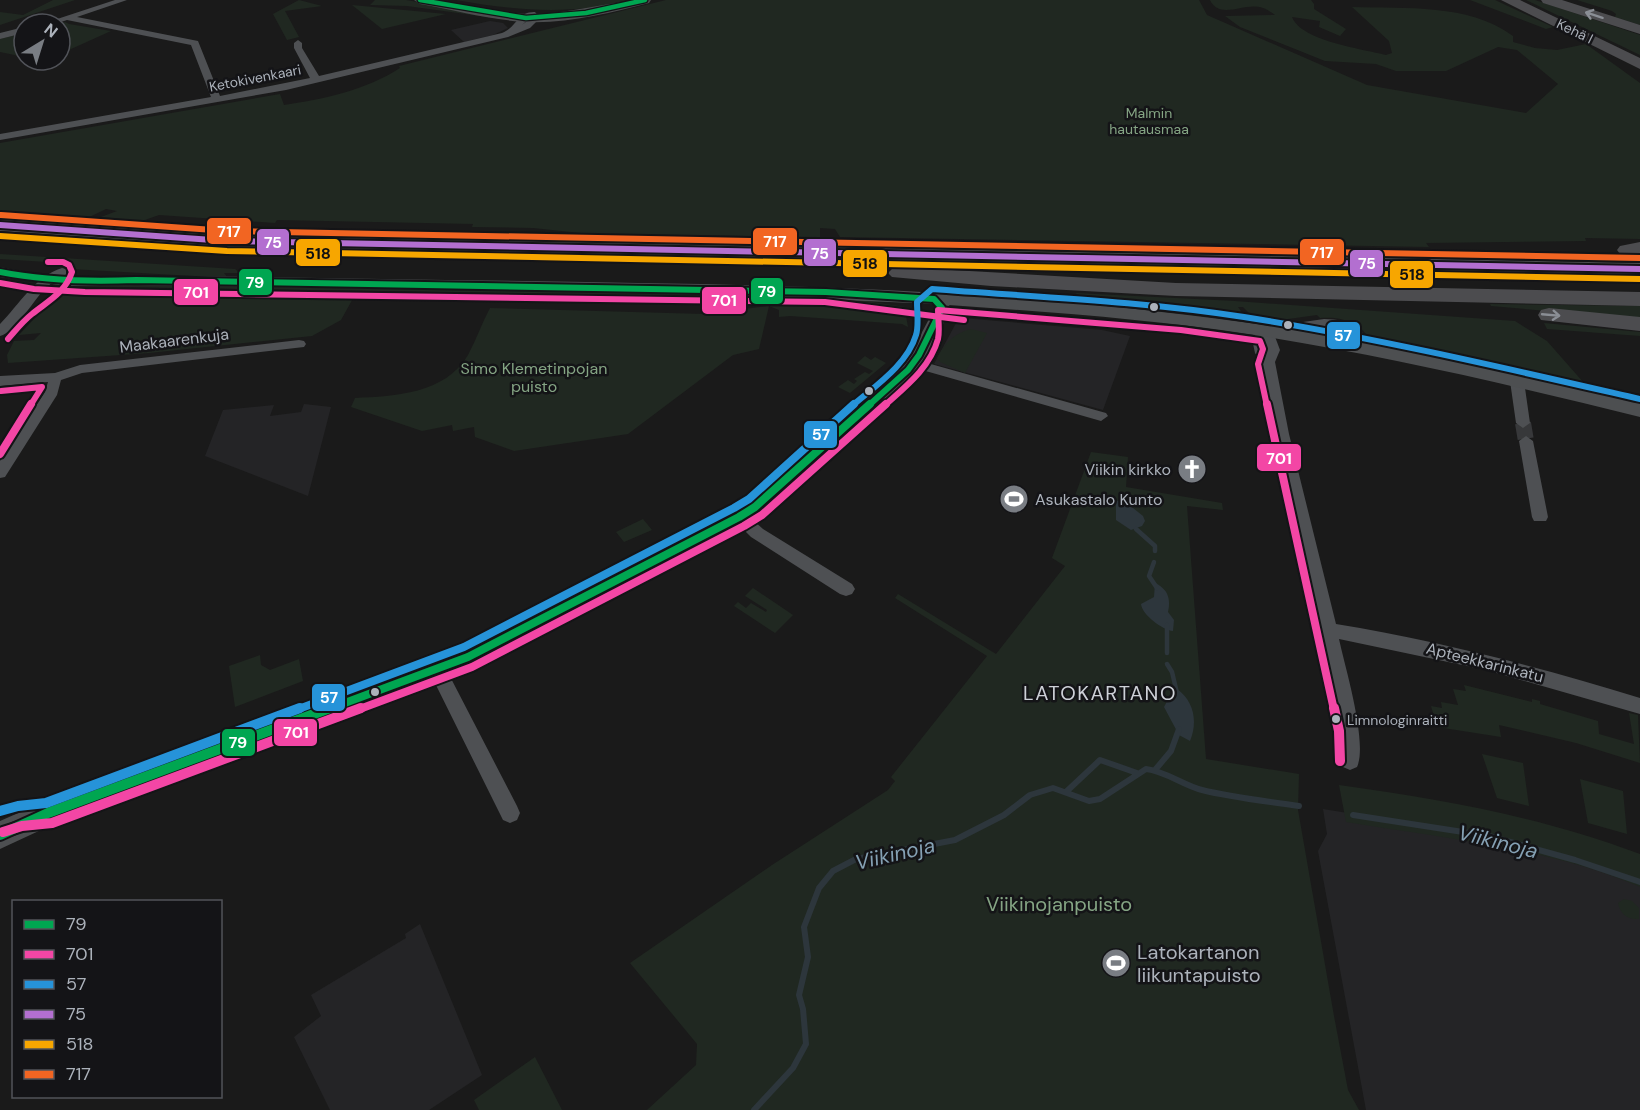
<svg xmlns="http://www.w3.org/2000/svg" width="1640" height="1110" viewBox="0 0 1640 1110" font-family="'DM Sans',sans-serif">
	<style>
		.built { fill: #242426 }
		.green { fill: #202821 }
		.water { fill: #2d363c }
		.lines { fill: none; stroke-linecap: round; stroke-linejoin: round }
		.stream-far1 { stroke: #2d363c; stroke-width: 4.5 }
		.stream { stroke: #2d363c; stroke-width: 6 }
		.street-tunnel { stroke: #37383a; stroke-width: 16; stroke-dasharray: 16 8; stroke-linecap: butt }
		.street { fill: #4e5053; fill-rule: evenodd }
		.secondary { fill: #4d4f51; fill-rule: evenodd }
		.primary { fill: #4c4d4f; fill-rule: evenodd }
		.highway { fill: #4c4c4f; fill-rule: evenodd }
		.bus-1-far3-casing { stroke: #141417; stroke-width: 7 }
		.bus-1-far2-casing { stroke: #141417; stroke-width: 10 }
		.bus-1-far1-casing { stroke: #141417; stroke-width: 12 }
		.bus-1-casing { stroke: #141417; stroke-width: 14 }
		.bus-2-far2-casing { stroke: #141417; stroke-width: 10 }
		.bus-2-far1-casing { stroke: #141417; stroke-width: 12 }
		.bus-2-casing { stroke: #141417; stroke-width: 14 }
		.bus-3-far2-casing { stroke: #141417; stroke-width: 10 }
		.bus-3-far1-casing { stroke: #141417; stroke-width: 12 }
		.bus-3-casing { stroke: #141417; stroke-width: 14 }
		.bus-4-casing { stroke: #141417; stroke-width: 10 }
		.bus-5-casing { stroke: #141417; stroke-width: 10 }
		.bus-6-casing { stroke: #141417; stroke-width: 10 }
		.bus-1-far3 { stroke: #00a651; stroke-width: 4.5 }
		.bus-1-far2 { stroke: #00a651; stroke-width: 6 }
		.bus-1-far1 { stroke: #00a651; stroke-width: 8 }
		.bus-1 { stroke: #00a651; stroke-width: 10 }
		.bus-2-far2 { stroke: #f346a5; stroke-width: 6 }
		.bus-2-far1 { stroke: #f346a5; stroke-width: 8 }
		.bus-2 { stroke: #f346a5; stroke-width: 10 }
		.bus-3-far2 { stroke: #2693d9; stroke-width: 6 }
		.bus-3-far1 { stroke: #2693d9; stroke-width: 8 }
		.bus-3 { stroke: #2693d9; stroke-width: 10 }
		.bus-4 { stroke: #b36fd0; stroke-width: 6 }
		.bus-5 { stroke: #f7a600; stroke-width: 6 }
		.bus-6 { stroke: #f26522; stroke-width: 6 }
		.oneway { stroke: #8a8e95 }
		.bus-dot { fill: #acb2bb; stroke: #141417; stroke-width: 2 }
		.labels { text-anchor: middle; stroke-width: 5; stroke-linejoin: round; paint-order: stroke }
		.far-street-label { font-size: 14px; fill: #acb2bb; stroke: #141417 }
		.far-park-label { font-size: 14px; fill: #85a584; stroke: #141417 }
		.bus-label { font-size: 14px; fill: #acb2bb; stroke: #141417; text-anchor: start }
		.street-label { font-size: 16px; fill: #acb2bb; stroke: #141417 }
		.park-label { font-size: 16px; fill: #85a584; stroke: #141417 }
		.poi-label { font-size: 16px; fill: #acb2bb; stroke: #141417; text-anchor: end }
		.quarter-label { font-size: 20px; letter-spacing: 1.5px; fill: #cdd0d7; stroke: #141417 }
		.near-park-label { font-size: 20px; fill: #85a584; stroke: #141417 }
		.near-poi-label { font-size: 20px; fill: #acb2bb; stroke: #141417; text-anchor: start }
		.near-water-label { font-size: 21px; font-style: italic; fill: #85a1b4; stroke: #141417 }
		.line-badge { stroke: #141417; stroke-width: 2 }
		.badge-label { font-size: 16px; text-anchor: middle; font-weight: bold; fill: #fff }
		.pale-badge-label { font-size: 16px; text-anchor: middle; font-weight: bold; fill: #111 }
	</style>
	<rect width="100%" height="100%" fill="#1a1a1a"/>
	<path class="built" d="M490,21L503,23L508,28L493,35L464,42L451,30Z
		M962,318L1102,330L1130,336L1103,410L934,364L955,325Z
		M304,404L331,407L308,496L205,456L223,410L274,405L270,416L301,412Z
		M1323,809L1489,836L1640,882V1110H1366L1318,851L1327,834Z
		M420,924L482,1075L429,1110H330L294,1037L321,1016L311,995L406,938L405,934Z"/>
	<path class="green" d="M53,0H75L0,25V12L23,15Z
		M299,0L322,6L285,11L299,37L287,40L273,14Z
		M375,0H406L505,17L502,19L407,6L370,5Z
		M456,0H627C571,16 512,10 456,0Z
		M666,0H1199L1207,15L1367,85L1526,113L1558,84L1517,50L1498,47L1446,71H1396L1376,64L1325,61L1240,27L1225,16L1275,15C1272,13 1267,9 1263,8C1245,1 1220,21 1210,0H1311L1314,4V9L1346,29L1340,36L1319,27L1320,21L1292,17C1301,41 1363,49 1386,55L1392,53L1389,41L1352,7C1406,9 1468,3 1513,36V42L1535,48L1557,50L1586,44L1640,83V239L1585,238L1586,241L1426,243L1429,247L840,237L835,229L820,228V237L590,234L533,228L472,227L473,224L277,220L275,223L159,215L142,221L101,217L117,211L106,209L81,221L0,214V143L280,94L284,105C325,99 366,90 400,68L399,66Z
		M1470,0H1495L1553,27L1546,29Z
		M1526,0H1535L1640,35V55Z
		M1577,0H1640V25L1615,17L1616,14L1612,11Z
		M352,5L446,14L382,29Z
		M65,22L69,24L111,31L60,54V24H56Z
		M24,33V57L0,52V39Z
		M1640,252V260L1523,258L1530,256Z
		M0,254L235,269L240,273H224L228,278L71,269L45,265L47,262L0,259Z
		M409,254L590,257L588,260L407,256Z
		M629,257L1640,275V278L610,259Z
		M195,284L762,294L845,298L912,308L791,298L64,286Z
		M66,291L356,293L341,320L312,336L149,353L8,363L7,355L14,341L34,340L41,333L19,335L57,294Z
		M1075,293L1235,301L1515,321L1547,341L1591,391L1477,363V366L1371,343C1363,322 1340,316 1320,318L1317,315L1259,323L1243,307H1238L1249,322L1183,308L1088,300Z
		M816,303L898,313L906,316L908,327L902,324L790,316L779,317V310L769,306L759,349L733,355L628,434L514,451L475,437L474,427L453,431L452,425L422,431L351,407L355,398C395,396 445,394 468,355C476,340 482,323 490,308L704,314L767,306L766,304Z
		M1490,304L1640,306V319L1491,306Z
		M1544,323L1640,332V336L1547,329Z
		M971,329L987,333L965,373L940,362L937,358C946,342 953,334 971,329Z
		M865,356L871,360L875,357L886,363L850,393L838,387L848,380L854,384L857,381L854,379L865,372L869,374L873,371L857,363Z
		M1091,452L1128,457L1126,487L1222,503L1223,510L1187,506L1206,759L1299,774L1298,810L1334,1016L1348,1090L1359,1110H647L696,1065L697,1044L630,963L772,865L888,790L895,781L891,777L987,656L895,598L898,594L996,654L1065,566L1052,558Z
		M643,519L652,530L624,542L616,532Z
		M753,588L793,615L775,633L734,606L738,602L746,608L751,603L766,612L767,610L745,596Z
		M260,655L261,665L270,670L299,659L303,681L235,707L229,666Z
		M1464,685L1532,702V699L1540,701V704L1598,721L1599,734L1634,744L1629,713L1638,715L1640,763L1576,743L1499,725L1501,737L1437,727L1431,706L1442,708L1441,702L1458,705L1453,689L1466,691Z
		M1482,754L1523,763L1529,806L1497,798Z
		M1580,779L1623,791L1627,834L1588,823Z
		M1339,785C1444,800 1539,816 1640,854V887C1550,848 1442,838 1346,822Z
		M1624,899L1632,901L1639,908V919C1628,920 1620,914 1618,903Z
		M535,1057L562,1110H479L474,1100Z"/>
	<path class="water" d="M1123,500L1143,516L1145,521L1142,526L1131,530L1116,520V501Z
		M1155,583C1168,589 1171,599 1168,612L1174,620L1173,631C1163,630 1142,615 1141,604L1154,597Z
		M1177,689C1194,701 1198,722 1190,741L1179,735L1164,707L1173,690Z"/>
	<g class="lines">
		<path class="stream-far1" d="M1136,529L1155,546V551
			M1154,562L1149,576L1157,588
			M1167,625V653
			M1167,664L1172,672L1177,693"/>
		<path class="stream" d="M1155,770L1171,751L1179,729
			M1067,791L1100,760L1137,773
			M1353,815L1489,836L1575,860L1640,882
			M754,1110L793,1068L806,1044L803,1009L799,995L808,957L804,927L819,888L833,871L856,859L955,840L1004,815L1030,795L1053,788L1089,801L1100,799L1146,769C1165,771 1183,785 1202,790C1234,798 1267,801 1299,806"/>
		<path class="street-tunnel" d="M1523,423L1526,441"/>
		<path class="street" d="M115,0H127L77,17L198,41L220,96L310,78L294,48V43L298,40L302,43V48L319,76L502,33C516,28 518,11 535,12L540,18L530,28L508,37L286,90L0,140V134L211,97L191,45L67,20L55,24H42ZM531,17V18L522,25Z
			M24,27V33L0,39V33Z
			M62,268L66,269V275C59,278 52,282 46,288C33,300 16,332 0,336V324C19,305 35,276 62,268Z
			M1324,319C1350,320 1363,323 1369,350L1367,353H1357C1354,347 1354,340 1350,335C1337,318 1293,331 1274,334L1280,350L1275,362L1289,434L1336,624C1439,641 1540,667 1640,698V714L1486,670L1339,639C1345,667 1368,743 1357,767L1350,770L1343,767L1340,761L1339,730L1317,618L1275,434L1261,362L1255,353L1252,339L1261,328Z
			M299,340L304,341L306,344L304,347L82,373L61,380L57,395L5,477L0,478V461L45,392L48,382L0,386V376L55,373L80,365Z
			M913,359L1106,413L1108,416L1101,421L908,366L906,363Z
			M1517,376L1524,381L1530,423L1523,428L1516,423L1510,381Z
			M1526,436L1533,441L1548,517L1546,521H1534L1532,517L1519,441Z
			M739,511L745,513L763,529L852,584L855,589L852,594L846,596L840,594L751,537L731,517L733,513Z
			M437,661L443,663L517,806L520,813L517,820L510,823L503,820L428,669L431,663Z"/>
		<path class="secondary" d="M0,267C68,282 138,275 207,276C350,279 494,280 638,283C839,286 1042,294 1242,322C1374,340 1510,373 1640,403V417C1511,385 1379,354 1248,334C1149,319 1048,312 949,305L951,308L928,355L915,374L763,513L747,523L477,664L56,823L0,849V821L48,800L459,650L731,511L747,501L901,366L911,353L937,304L672,293L136,285L67,286L0,277Z"/>
		<path class="primary" d="M414,0C452,0 489,13 528,14C570,15 610,0 651,0L649,3C609,13 567,24 526,22C490,20 455,10 420,4Z"/>
		<path class="highway" d="M1501,0H1520L1640,58V69Z
			M1541,0H1562L1640,25V34L1543,3Z
			M0,219L227,235L1640,263V275L227,247L0,231Z
			M1640,242V254L1627,256L1620,254L1617,250L1620,246Z
			M899,267L1176,283L1640,292V306L1176,296L991,286L892,277L888,273L892,269Z
			M1549,308L1640,317V331L1541,320L1538,315L1541,310Z"/>
		<g class="bus-1-far3-casing">
			<path id="bus-1-far3" d="M420,0L526,18L586,13L645,0"/>
		</g>
		<g class="bus-1-far2-casing">
			<path id="bus-1-far2" d="M0,272C45,281 90,282 136,280L826,292L934,299L942,308L919,355L908,370L868,406"/>
		</g>
		<g class="bus-1-far1-casing">
			<path id="bus-1-far1" d="M326,710L468,657L739,517L755,507L870,404"/>
		</g>
		<g class="bus-1-casing">
			<path id="bus-1" d="M0,835L48,813L330,708"/>
		</g>
		<g class="bus-2-far2-casing">
			<path id="bus-2-far2" d="M0,283L34,289L85,292L825,302L964,320
				M8,339C16,330 23,321 32,314C48,301 65,293 72,272L69,265L63,262H48
				M1,391L42,387L30,406
				M884,406C905,387 930,368 938,339C940,330 938,319 938,310L1181,330L1260,341L1263,349L1258,364L1267,406"/>
		</g>
		<g class="bus-2-far1-casing">
			<path id="bus-2-far1" d="M1267,404L1334,710
				M0,454L31,404
				M357,710L472,667L744,526L762,515L886,404"/>
		</g>
		<g class="bus-2-casing">
			<path id="bus-2" d="M1334,708L1339,731L1340,761
				M3,832L22,826L52,823L361,708"/>
		</g>
		<g class="bus-3-far2-casing">
			<path id="bus-3-far2" d="M852,406C875,386 907,365 916,335C919,326 917,312 917,302L932,289C1036,297 1141,301 1244,317C1377,338 1509,369 1640,399"/>
		</g>
		<g class="bus-3-far1-casing">
			<path id="bus-3-far1" d="M296,710L464,647L734,508L749,499L854,404"/>
		</g>
		<g class="bus-3-casing">
			<path id="bus-3" d="M0,811L18,806L46,803L300,708"/>
		</g>
		<g class="bus-4-casing">
			<path id="bus-4" d="M0,225L227,241L1640,269"/>
		</g>
		<g class="bus-5-casing">
			<path id="bus-5" d="M0,236L227,251L1640,279"/>
		</g>
		<g class="bus-6-casing">
			<path id="bus-6" d="M1,215L228,231L1640,258"/>
		</g>
		<use href="#bus-1-far3" class="bus-1-far3"/>
		<use href="#bus-1-far2" class="bus-1-far2"/>
		<use href="#bus-1-far1" class="bus-1-far1"/>
		<use href="#bus-1" class="bus-1"/>
		<use href="#bus-2-far2" class="bus-2-far2"/>
		<use href="#bus-2-far1" class="bus-2-far1"/>
		<use href="#bus-2" class="bus-2"/>
		<use href="#bus-3-far2" class="bus-3-far2"/>
		<use href="#bus-3-far1" class="bus-3-far1"/>
		<use href="#bus-3" class="bus-3"/>
		<use href="#bus-4" class="bus-4"/>
		<use href="#bus-5" class="bus-5"/>
		<use href="#bus-6" class="bus-6"/>
	</g>
	<defs><path id="oneway-shaft" d="M-6 0H5M1.5-3L5.5 0L1.5 3" fill="none" stroke-width="1.6" stroke-linecap="round" stroke-linejoin="round" transform="scale(1.5)"/></defs>
	<g class="oneway">
		<use href="#oneway-shaft" transform="translate(1594 15) rotate(-162)"/>
		<use href="#oneway-shaft" transform="translate(1551 315) rotate(5)"/>
	</g>
	<defs>
		<g id="church-disc" transform="scale(1.5)"><circle r="9.5" fill="#797d83" stroke="#141417"/><path d="M-1.2-6h2.4v3.5h3.3v2.4h-3.3V6h-2.4V-.1h-3.3v-2.4h3.3Z" fill="#fff"/></g>
		<g id="stadium-disc" transform="scale(1.5)"><circle r="9.5" fill="#797d83" stroke="#141417"/><path d="M0-5a6.5 5 0 1 0 0 10a6.5 5 0 1 0 0-10ZM-3.5-1.8h7v3.6h-7Z" fill="#fff"/></g>
	</defs>
	<g fill-rule="evenodd">
		<use href="#church-disc" x="1192" y="469"/>
		<use href="#stadium-disc" x="1014" y="499"/>
		<use href="#stadium-disc" x="1116" y="963"/>
	</g>
	<g class="bus-dot">
		<circle cx="1154" cy="307" r="5"/>
		<circle cx="1288" cy="325" r="5"/>
		<circle cx="869" cy="391" r="5"/>
		<circle cx="375" cy="692" r="5"/>
		<circle cx="1336" cy="719" r="5"/>
	</g>
	<g class="labels">
		<g class="far-street-label">
			<text transform="translate(1575 31) rotate(26)" y="5">Kehä I</text>
			<text transform="translate(255 78) rotate(-11)" y="5">Ketokivenkaari</text>
		</g>
		<g class="far-park-label">
			<text x="1149" y="118">Malmin<tspan x="1149" dy="16">hautausmaa</tspan></text>
		</g>
		<g class="bus-label">
			<text x="1347" y="725">Limnologinraitti</text>
		</g>
		<g class="street-label">
			<text transform="translate(174 340) rotate(-7)" y="6">Maakaarenkuja</text>
			<text transform="translate(1485 662) rotate(14)" y="6">Apteekkarinkatu</text>
		</g>
		<g class="park-label">
			<text x="534" y="374">Simo Klemetinpojan<tspan x="534" dy="18">puisto</tspan></text>
		</g>
		<g class="poi-label">
			<text x="1171" y="475">Viikin kirkko</text>
			<text x="1035" y="505" text-anchor="start">Asukastalo Kunto</text>
		</g>
		<g class="quarter-label">
			<text x="1100" y="700">LATOKARTANO</text>
		</g>
		<g class="near-park-label">
			<text x="1059" y="911">Viikinojanpuisto</text>
		</g>
		<g class="near-poi-label">
			<text x="1137" y="959">Latokartanon<tspan x="1137" dy="23">liikuntapuisto</tspan></text>
		</g>
		<g class="near-water-label">
			<text transform="translate(1498 842) rotate(14)" y="7">Viikinoja</text>
			<text transform="translate(895 854) rotate(-13)" y="7">Viikinoja</text>
		</g>
	</g>
	<g class="line-badge">
		<rect x="206" y="217" width="46" height="28" rx="6" fill="#f26522"/>
		<rect x="752" y="227" width="46" height="29" rx="6" fill="#f26522"/>
		<rect x="256" y="228" width="34" height="28" rx="6" fill="#b36fd0"/>
		<rect x="1299" y="238" width="46" height="28" rx="6" fill="#f26522"/>
		<rect x="803" y="238" width="34" height="29" rx="6" fill="#b36fd0"/>
		<rect x="295" y="238" width="46" height="29" rx="6" fill="#f7a600"/>
		<rect x="1349" y="249" width="35" height="29" rx="6" fill="#b36fd0"/>
		<rect x="842" y="249" width="46" height="29" rx="6" fill="#f7a600"/>
		<rect x="1389" y="260" width="45" height="29" rx="6" fill="#f7a600"/>
		<rect x="238" y="268" width="35" height="28" rx="6" fill="#00a651"/>
		<rect x="750" y="277" width="34" height="28" rx="6" fill="#00a651"/>
		<rect x="173" y="278" width="46" height="28" rx="6" fill="#f346a5"/>
		<rect x="701" y="286" width="46" height="29" rx="6" fill="#f346a5"/>
		<rect x="1326" y="321" width="35" height="29" rx="6" fill="#2693d9"/>
		<rect x="803" y="420" width="35" height="29" rx="6" fill="#2693d9"/>
		<rect x="1256" y="443" width="46" height="29" rx="6" fill="#f346a5"/>
		<rect x="311" y="683" width="35" height="29" rx="6" fill="#2693d9"/>
		<rect x="273" y="718" width="45" height="29" rx="6" fill="#f346a5"/>
		<rect x="221" y="728" width="35" height="29" rx="6" fill="#00a651"/>
	</g>
	<g class="badge-label">
		<text x="229" y="237">717</text>
		<text x="775" y="247">717</text>
		<text x="273" y="248">75</text>
		<text x="1322" y="258">717</text>
		<text x="820" y="259">75</text>
		<text x="1367" y="269">75</text>
		<text x="255" y="288">79</text>
		<text x="767" y="297">79</text>
		<text x="196" y="298">701</text>
		<text x="724" y="306">701</text>
		<text x="1343" y="341">57</text>
		<text x="821" y="440">57</text>
		<text x="1279" y="464">701</text>
		<text x="329" y="703">57</text>
		<text x="296" y="738">701</text>
		<text x="238" y="748">79</text>
	</g>
	<g class="pale-badge-label">
		<text x="318" y="259">518</text>
		<text x="865" y="269">518</text>
		<text x="1412" y="280">518</text>
	</g>
	<rect x="12" y="900" width="210" height="198" fill="#141417" stroke="#515359" stroke-width="1.5"/>
	<rect x="24" y="920" width="30" height="9" fill="#00a651" stroke="#515359" stroke-width="1.5"/>
	<text x="66" y="930" font-size="18" fill="#acb2bb">79</text>
	<rect x="24" y="950" width="30" height="9" fill="#f346a5" stroke="#515359" stroke-width="1.5"/>
	<text x="66" y="960" font-size="18" fill="#acb2bb">701</text>
	<rect x="24" y="980" width="30" height="9" fill="#2693d9" stroke="#515359" stroke-width="1.5"/>
	<text x="66" y="990" font-size="18" fill="#acb2bb">57</text>
	<rect x="24" y="1010" width="30" height="9" fill="#b36fd0" stroke="#515359" stroke-width="1.5"/>
	<text x="66" y="1020" font-size="18" fill="#acb2bb">75</text>
	<rect x="24" y="1040" width="30" height="9" fill="#f7a600" stroke="#515359" stroke-width="1.5"/>
	<text x="66" y="1050" font-size="18" fill="#acb2bb">518</text>
	<rect x="24" y="1070" width="30" height="9" fill="#f26522" stroke="#515359" stroke-width="1.5"/>
	<text x="66" y="1080" font-size="18" fill="#acb2bb">717</text>
	<g transform="translate(42 42) rotate(38)"><circle r="28" fill="#141417" stroke="#515359" stroke-width="1.5"/>
	<path d="M0-4.5L10 22L0 15L-10 22Z" fill="#797d83"/>
	<text y="-9" font-size="16" font-weight="bold" text-anchor="middle" fill="#acb2bb">N</text>
	</g>
</svg>
